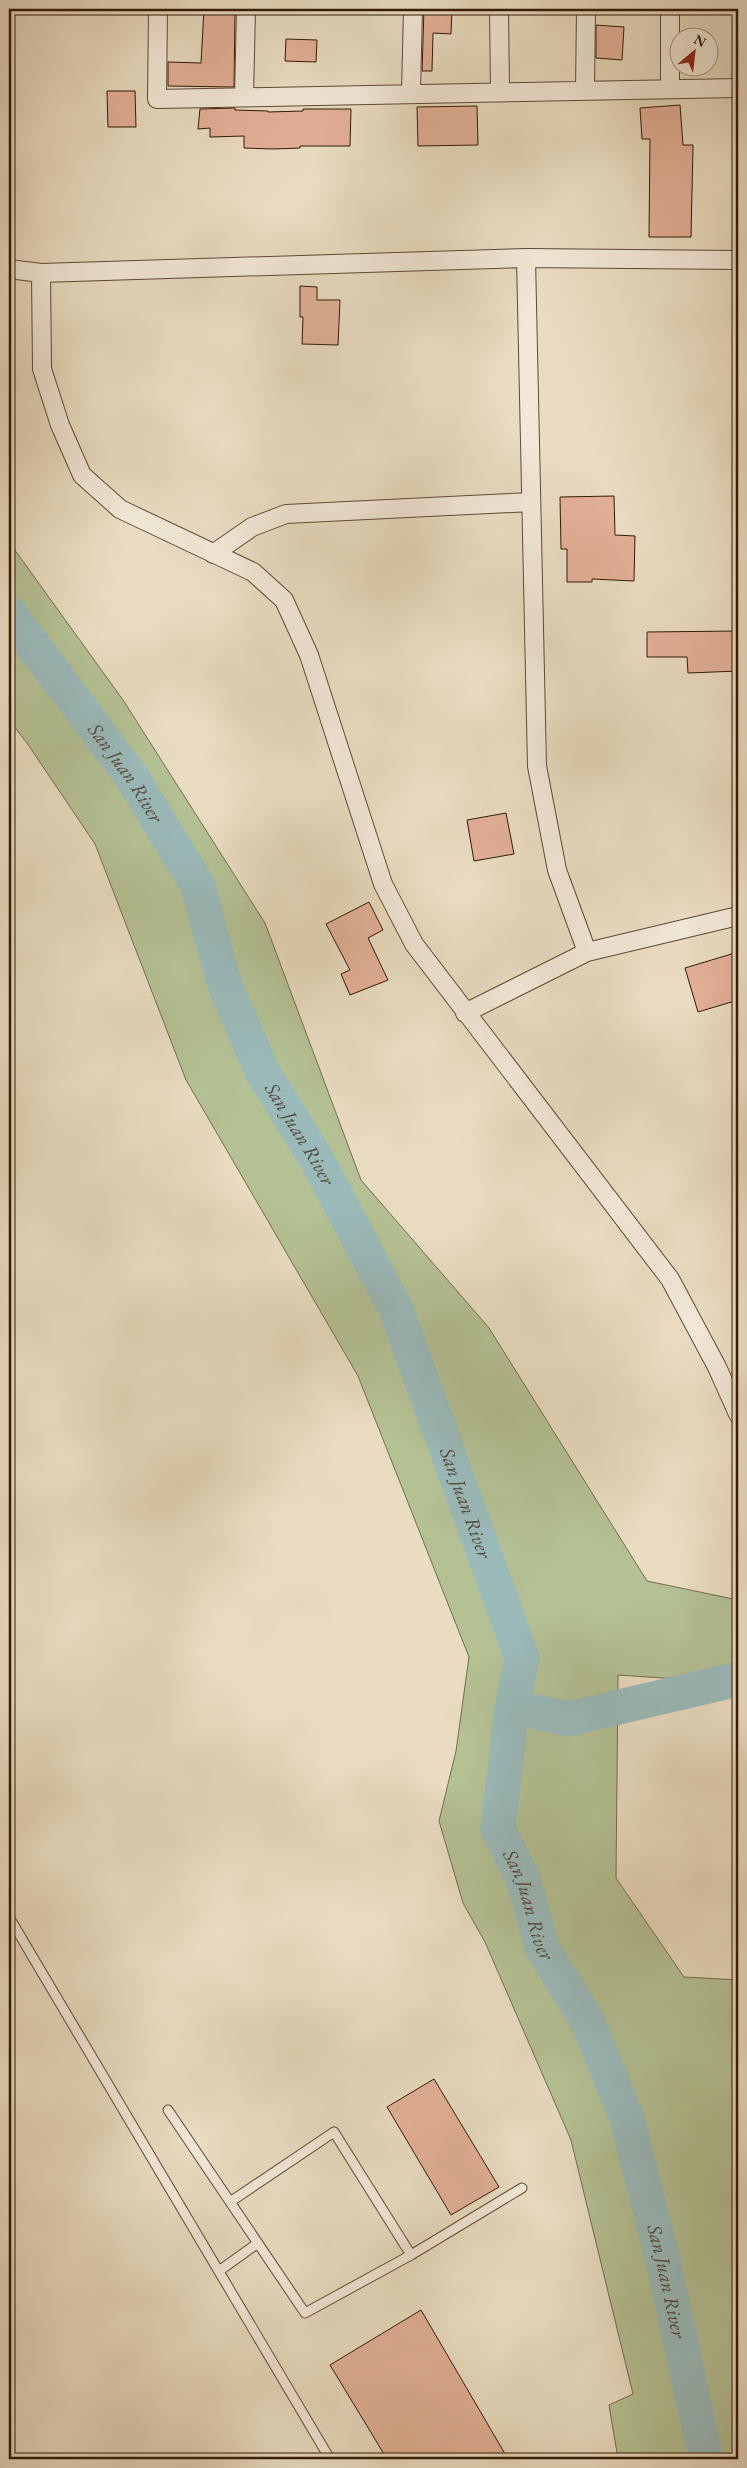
<svg xmlns="http://www.w3.org/2000/svg" width="747" height="2468" viewBox="0 0 747 2468" font-family="'EB Garamond',serif">
	<style>
		.green { fill: #b4c194; stroke: #746c4d }
		.lines { fill: none; stroke-linecap: round; stroke-linejoin: round }
		.river { stroke: #9ababa; stroke-width: 35 }
		.building { fill: #e2b097; stroke: #341806 }
		.service-casing { stroke: #614935; stroke-width: 11 }
		.minor-casing { stroke: #614935; stroke-width: 20 }
		.service { stroke: #f1e8d7; stroke-width: 9 }
		.minor { stroke: #f1e8d7; stroke-width: 18 }
		.labels { text-anchor: middle; stroke-width: 4; stroke-linejoin: round; paint-order: stroke }
		.water-label { font-size: 20px; font-style: italic; fill: #53493c; stroke: #f1e8d7 }
	</style>
	<rect width="100%" height="100%" fill="#e9dcc1"/>
	<filter id="stains"><feTurbulence type="fractalNoise" baseFrequency=".004" numOctaves="4"/><feColorMatrix values="0 0 0 0 .2 0 0 0 0 .09 0 0 0 0 .02 0 0 0 .5 -.17"/></filter>
	<radialGradient id="worn" r=".72"><stop offset=".6" stop-color="#630" stop-opacity="0"/><stop offset="1" stop-color="#630" stop-opacity=".3"/></radialGradient>
	<path class="green" d="M9,542L123,700L265,923L361,1180L489,1328L647,1581L738,1600V1683L618,1675L616,1878L684,1977L738,1980V2459H618L609,2405L633,2394L571,2140L485,1942L463,1903L439,1821L456,1751L469,1657L358,1376L186,1080L95,844L27,743L9,720Z"/>
	<g class="lines">
		<g class="river">
			<path id="s1" d="M9,613L133,779L198,886L224,983L262,1071L318,1162L396,1309L522,1658L512,1707L498,1830L523,1878L542,1947L588,2022L627,2118L662,2256L706,2459"/>
			<path d="M512,1707L568,1719L738,1679"/>
		</g>
	</g>
	<path class="building" d="M204,9H235L234,87L168,86V62L201,63Z
		M424,9H452L451,34L433,33L432,71H422Z
		M596,25L624,27L622,60L596,58Z
		M286,39L317,40L316,62L285,61Z
		M107,91H135L136,127H108Z
		M680,105L683,145H693L691,237H649L650,139H642L640,108Z
		M477,106L478,145L418,146L417,107Z
		M235,108V110L268,111V112L303,111V109H351L350,146H300V148L273,149L244,148V136L210,137V128L198,129L200,109Z
		M300,286L317,287V300H340L338,345L302,344L303,317H300Z
		M614,496L615,535L635,536L634,581L592,579V582H567V549H561L560,497Z
		M738,631V671L688,673L687,657H647V632Z
		M506,813L514,854L474,861L467,820Z
		M369,902L383,930L368,938L388,980L350,995L341,974L350,970L326,924Z
		M738,952V1000L698,1012L685,968Z
		M434,2079L499,2187L451,2215L387,2107Z
		M421,2310L508,2459H387L330,2365Z"/>
	<g class="lines">
		<g class="service-casing">
			<path id="service" d="M9,1917L330,2459
				M168,2110L305,2313L411,2255L522,2188
				M230,2202L334,2132L411,2255
				M219,2271L258,2243"/>
		</g>
		<g class="minor-casing">
			<path id="minor" d="M158,9L157,99L738,88
				M499,9L500,91
				M670,89V9
				M585,90L586,9
				M411,93L413,9
				M244,97L246,9
				M526,258L537,766L557,870L587,952
				M9,269L41,273L526,258L738,260
				M41,273L42,369L60,425L82,475L120,509L253,572L284,600L309,655L383,884L414,944L670,1279L717,1367L738,1414
				M213,554L252,527L286,514L531,502
				M465,1013L587,952L738,916"/>
		</g>
		<use href="#service" class="service"/>
		<use href="#minor" class="minor"/>
	</g>
	<g class="labels">
		<g class="water-label">
			<text dy="7" stroke="none"><textPath href="#s1" startOffset="198">San Juan River</textPath></text>
			<text dy="7" stroke="none"><textPath href="#s1" startOffset="602">San Juan River</textPath></text>
			<text dy="7" stroke="none"><textPath href="#s1" startOffset="1008">San Juan River</textPath></text>
			<text dy="7" stroke="none"><textPath href="#s1" startOffset="1428">San Juan River</textPath></text>
			<text dy="7" stroke="none"><textPath href="#s1" startOffset="1832">San Juan River</textPath></text>
		</g>
	</g>
	<rect width="747" height="2468" fill="none" stroke="#e9dcc1" stroke-width="30"/>
	<rect x="10" y="10" width="727" height="2448" fill="none" stroke="#341806" stroke-width="2.5"/>
	<rect x="15" y="15" width="717" height="2438" fill="none" stroke="#341806"/>
	<g transform="translate(694 52) rotate(28)"><circle r="24" fill="#f1e8d7" stroke="#a59583"/>
	<path d="M0-4L9 19L0 12L-9 19Z" fill="#8f2418"/>
	<text y="-8" font-size="14" font-weight="bold" text-anchor="middle" fill="#341806">N</text>
	</g>
	<rect width="100%" height="100%" filter="url(#stains)"/>
	<rect width="100%" height="100%" fill="url(#worn)"/>
</svg>
